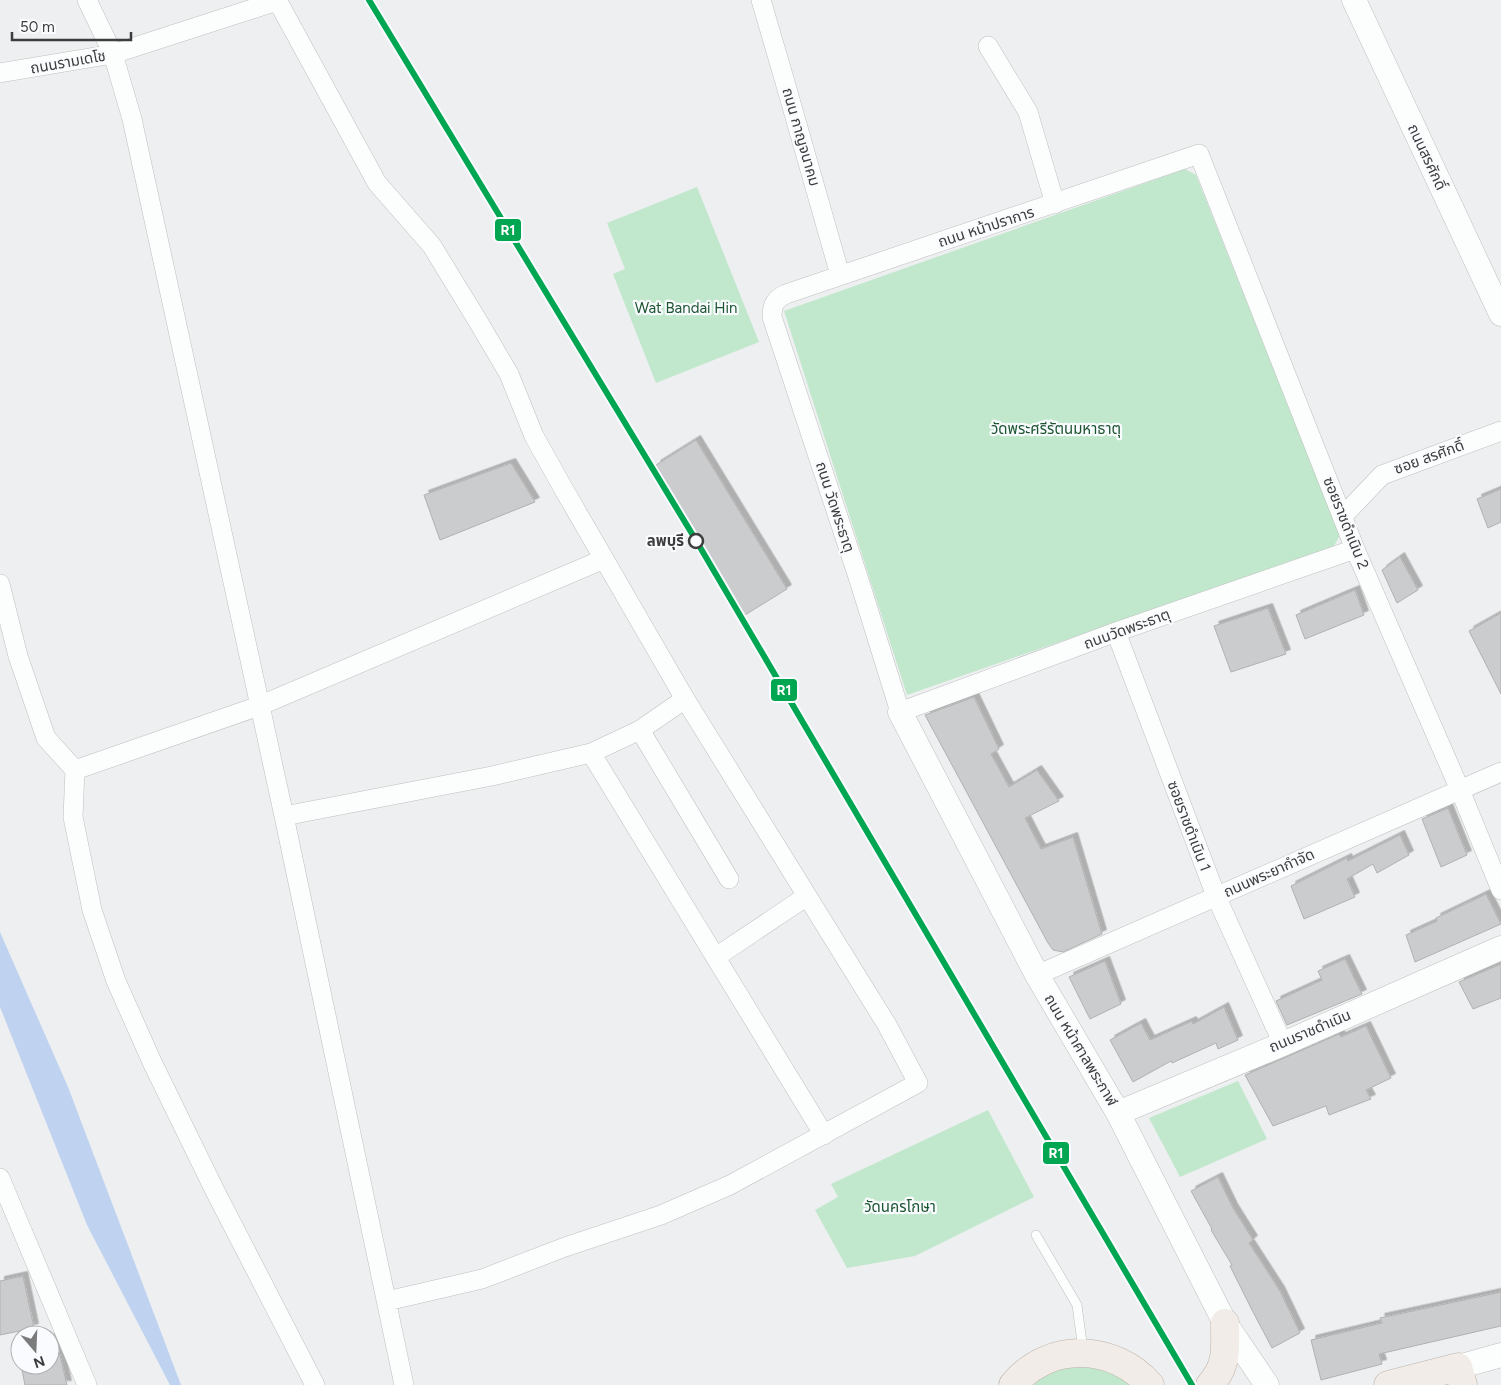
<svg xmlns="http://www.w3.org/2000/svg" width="1501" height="1385" viewBox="0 0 1501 1385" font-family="Figtree,'Noto Sans Thai',sans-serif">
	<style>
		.green { fill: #c1e8cc }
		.water { fill: #bfd3f1 }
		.building { fill: #cbcccd; stroke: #b1b1b2; filter: url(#shadow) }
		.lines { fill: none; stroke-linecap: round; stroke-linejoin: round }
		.service-casing { stroke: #bfbfc0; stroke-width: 10 }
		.minor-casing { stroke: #bfbfc0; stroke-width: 20 }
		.tertiary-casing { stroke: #bfbfc0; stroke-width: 25 }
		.primary-casing { stroke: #beb4ac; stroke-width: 29 }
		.service { stroke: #fcfdfd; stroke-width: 9 }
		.minor { stroke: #fcfdfd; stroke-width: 19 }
		.tertiary { stroke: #fcfdfd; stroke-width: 24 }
		.primary { stroke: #f1ece7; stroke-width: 28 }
		.rail-1-casing { stroke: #fafbfe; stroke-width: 10 }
		.rail-1 { stroke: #00a651; stroke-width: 6 }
		.stop-dot { fill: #fafbfe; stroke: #3d3d3e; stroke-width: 2.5 }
		.labels { text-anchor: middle; stroke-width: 4.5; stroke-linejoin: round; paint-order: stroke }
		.street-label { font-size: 15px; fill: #3d3d3e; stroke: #fafbfe }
		.park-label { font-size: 15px; fill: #1c5531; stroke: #fafbfe }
		.stop-label { font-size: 15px; font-weight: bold; fill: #3d3d3e; stroke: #fafbfe; text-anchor: end }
		.line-badge { stroke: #fafbfe; stroke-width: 2 }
		.badge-label { font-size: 14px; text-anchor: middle; font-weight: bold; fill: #fff }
	</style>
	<defs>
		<filter id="shadow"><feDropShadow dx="4.5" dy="-4.5" stdDeviation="0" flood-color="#0004"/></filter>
	</defs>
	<rect width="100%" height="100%" fill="#eeeff0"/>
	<path class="green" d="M1185,169L1196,175L1340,535L1334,546L907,695L784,311Z
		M697,187L759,342L656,383L613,274L625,269L607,223Z
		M1238,1081L1267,1139L1180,1177L1149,1118Z
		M988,1110L1034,1197L915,1256L847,1268L815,1210L838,1197L831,1184Z
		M1107,1365L1139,1385H1031L1059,1367Z"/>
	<path class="water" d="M0,932L68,1087L181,1385H170L87,1225L0,1007Z"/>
	<path class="building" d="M696,440L787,589L745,615L656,465Z
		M511,463L535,502L440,540L424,495Z
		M1501,489V522L1488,528L1477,499Z
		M1400,557L1418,590L1397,603L1382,570Z
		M1355,590L1364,615L1305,639L1296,615Z
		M1268,608L1286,654L1231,672L1214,626Z
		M1501,613V694L1469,631Z
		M974,697L999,749L991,754L1009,787L1037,770L1059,801L1025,818L1041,849L1073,837L1102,934L1063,952L1053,950L1048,943L925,715Z
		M1448,808L1467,855L1441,867L1422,819Z
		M1400,835L1409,855L1377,873L1373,864L1347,879L1355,897L1304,919L1291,886L1347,858L1348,861Z
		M1486,894L1501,924L1415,962L1406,935L1437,921L1436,918Z
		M1345,959L1362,994L1287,1025L1276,1001L1322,980L1318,971Z
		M1105,961L1121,1004L1090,1019L1069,977Z
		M1501,964V998L1473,1009L1459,982Z
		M1224,1007L1238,1040L1218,1049L1216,1043L1172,1063L1171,1061L1133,1082L1110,1040L1141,1023L1150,1040L1192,1021L1193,1024Z
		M1366,1026L1391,1078L1366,1090L1371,1099L1329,1115L1326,1106L1273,1126L1245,1075L1339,1034L1341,1037Z
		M1218,1177L1233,1208L1253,1240L1249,1243L1280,1291L1300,1333L1272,1348L1252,1310L1230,1266L1232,1265L1211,1230L1212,1229L1191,1191Z
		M23,1276L34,1328L0,1335V1281Z
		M1501,1292V1326L1379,1354L1382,1364L1321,1380L1311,1340L1382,1323L1380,1318Z
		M54,1335L57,1343L67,1385H25L21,1365H50V1336Z"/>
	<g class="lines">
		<g class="service-casing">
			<path id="service" d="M1036,1235L1077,1305L1083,1350"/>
		</g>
		<g class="minor-casing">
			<path id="minor" d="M87,0L113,54L132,119L284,816L404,1385
				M277,0L377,183L432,246L476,318L509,374L534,436L563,488L685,699L887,1025L918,1083L730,1185L661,1215L565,1247L482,1279L387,1301
				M761,0L783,75L840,275
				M988,46L1028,112L1055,204
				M0,73L113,54L277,1
				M1343,516L1382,475L1501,431
				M1355,549L1116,632L900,712L859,580L772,317C772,305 775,299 786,294L1199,154L1355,549L1460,790L1501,890
				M0,584L18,656L46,738L75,770L73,817L92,910L116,981L152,1062L215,1191L315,1385
				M1116,632L1216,896L1283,1044
				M640,730L729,879
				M591,753L824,1135
				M75,770L259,706L604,559
				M284,816L492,776L591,753L640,730L685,699
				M716,957L807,896
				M1037,975L1501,772
				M0,1178L87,1385"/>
		</g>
		<g class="tertiary-casing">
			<path id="tertiary" d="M1354,0L1501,314
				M900,712L1037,975L1118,1113L1225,1323L1267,1385
				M1118,1113L1283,1044L1501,948
				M1458,1367L1501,1355"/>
		</g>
		<g class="primary-casing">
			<path id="primary" d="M1013,1385C1049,1341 1114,1344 1150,1385
				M1210,1385C1228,1365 1225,1349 1225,1323
				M1388,1385L1458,1367L1463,1385"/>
		</g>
		<use href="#service" class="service"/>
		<use href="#minor" class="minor"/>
		<use href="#tertiary" class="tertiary"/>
		<use href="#primary" class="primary"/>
		<g class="rail-1-casing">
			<path id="rail-1" d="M369,0L694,537L1192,1385"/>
		</g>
		<use href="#rail-1" class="rail-1"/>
	</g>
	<circle class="stop-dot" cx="696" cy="541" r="7"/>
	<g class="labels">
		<g class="street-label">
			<text transform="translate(68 62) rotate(-10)" y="5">ถนนรามเดโช</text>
			<text transform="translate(801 137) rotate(74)" y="5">ถนน กาญจนาคม</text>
			<text transform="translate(1427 157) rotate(65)" y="5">ถนนสรศักดิ์</text>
			<text transform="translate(986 227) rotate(-18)" y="5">ถนน หน้าปราการ</text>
			<text transform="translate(1429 457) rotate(-20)" y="5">ซอย สรศักดิ์</text>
			<text transform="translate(835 507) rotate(72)" y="5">ถนน วัดพระธาตุ</text>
			<text transform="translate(1346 523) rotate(68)" y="5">ซอยราชดำเนิน 2</text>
			<text transform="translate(1127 629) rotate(-20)" y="5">ถนนวัดพระธาตุ</text>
			<text transform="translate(1189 826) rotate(69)" y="5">ซอยราชดำเนิน 1</text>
			<text transform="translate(1269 873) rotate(-24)" y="5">ถนนพระยากำจัด</text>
			<text transform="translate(1310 1031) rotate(-23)" y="5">ถนนราชดำเนิน</text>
			<text transform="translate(1081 1050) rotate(59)" y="5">ถนน หน้าศาลพระกาฬ</text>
		</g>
		<g class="park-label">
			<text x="686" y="313">Wat Bandai Hin</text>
			<text x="1056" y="434">วัดพระศรีรัตนมหาธาตุ</text>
			<text x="900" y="1212">วัดนครโกษา</text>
		</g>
		<g class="stop-label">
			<text x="684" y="546">ลพบุรี</text>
		</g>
	</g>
	<g class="line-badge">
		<rect x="494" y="218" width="28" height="24" rx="5" fill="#00a651"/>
		<rect x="770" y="678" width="28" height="24" rx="5" fill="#00a651"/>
		<rect x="1042" y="1141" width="28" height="24" rx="5" fill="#00a651"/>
	</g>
	<g class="badge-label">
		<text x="508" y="235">R1</text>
		<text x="784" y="695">R1</text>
		<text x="1056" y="1158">R1</text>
	</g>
	<g transform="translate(35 1350) rotate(161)"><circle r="24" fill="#fafbfe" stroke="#aeafb1"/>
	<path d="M0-4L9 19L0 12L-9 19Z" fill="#7b7b7c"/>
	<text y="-8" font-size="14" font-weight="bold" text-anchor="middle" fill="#3d3d3e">N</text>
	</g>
	<path d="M12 32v8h119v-8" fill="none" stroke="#3d3d3e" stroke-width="2.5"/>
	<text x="20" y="32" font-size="15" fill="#3d3d3e" stroke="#fafbfe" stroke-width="4" paint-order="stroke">50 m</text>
</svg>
